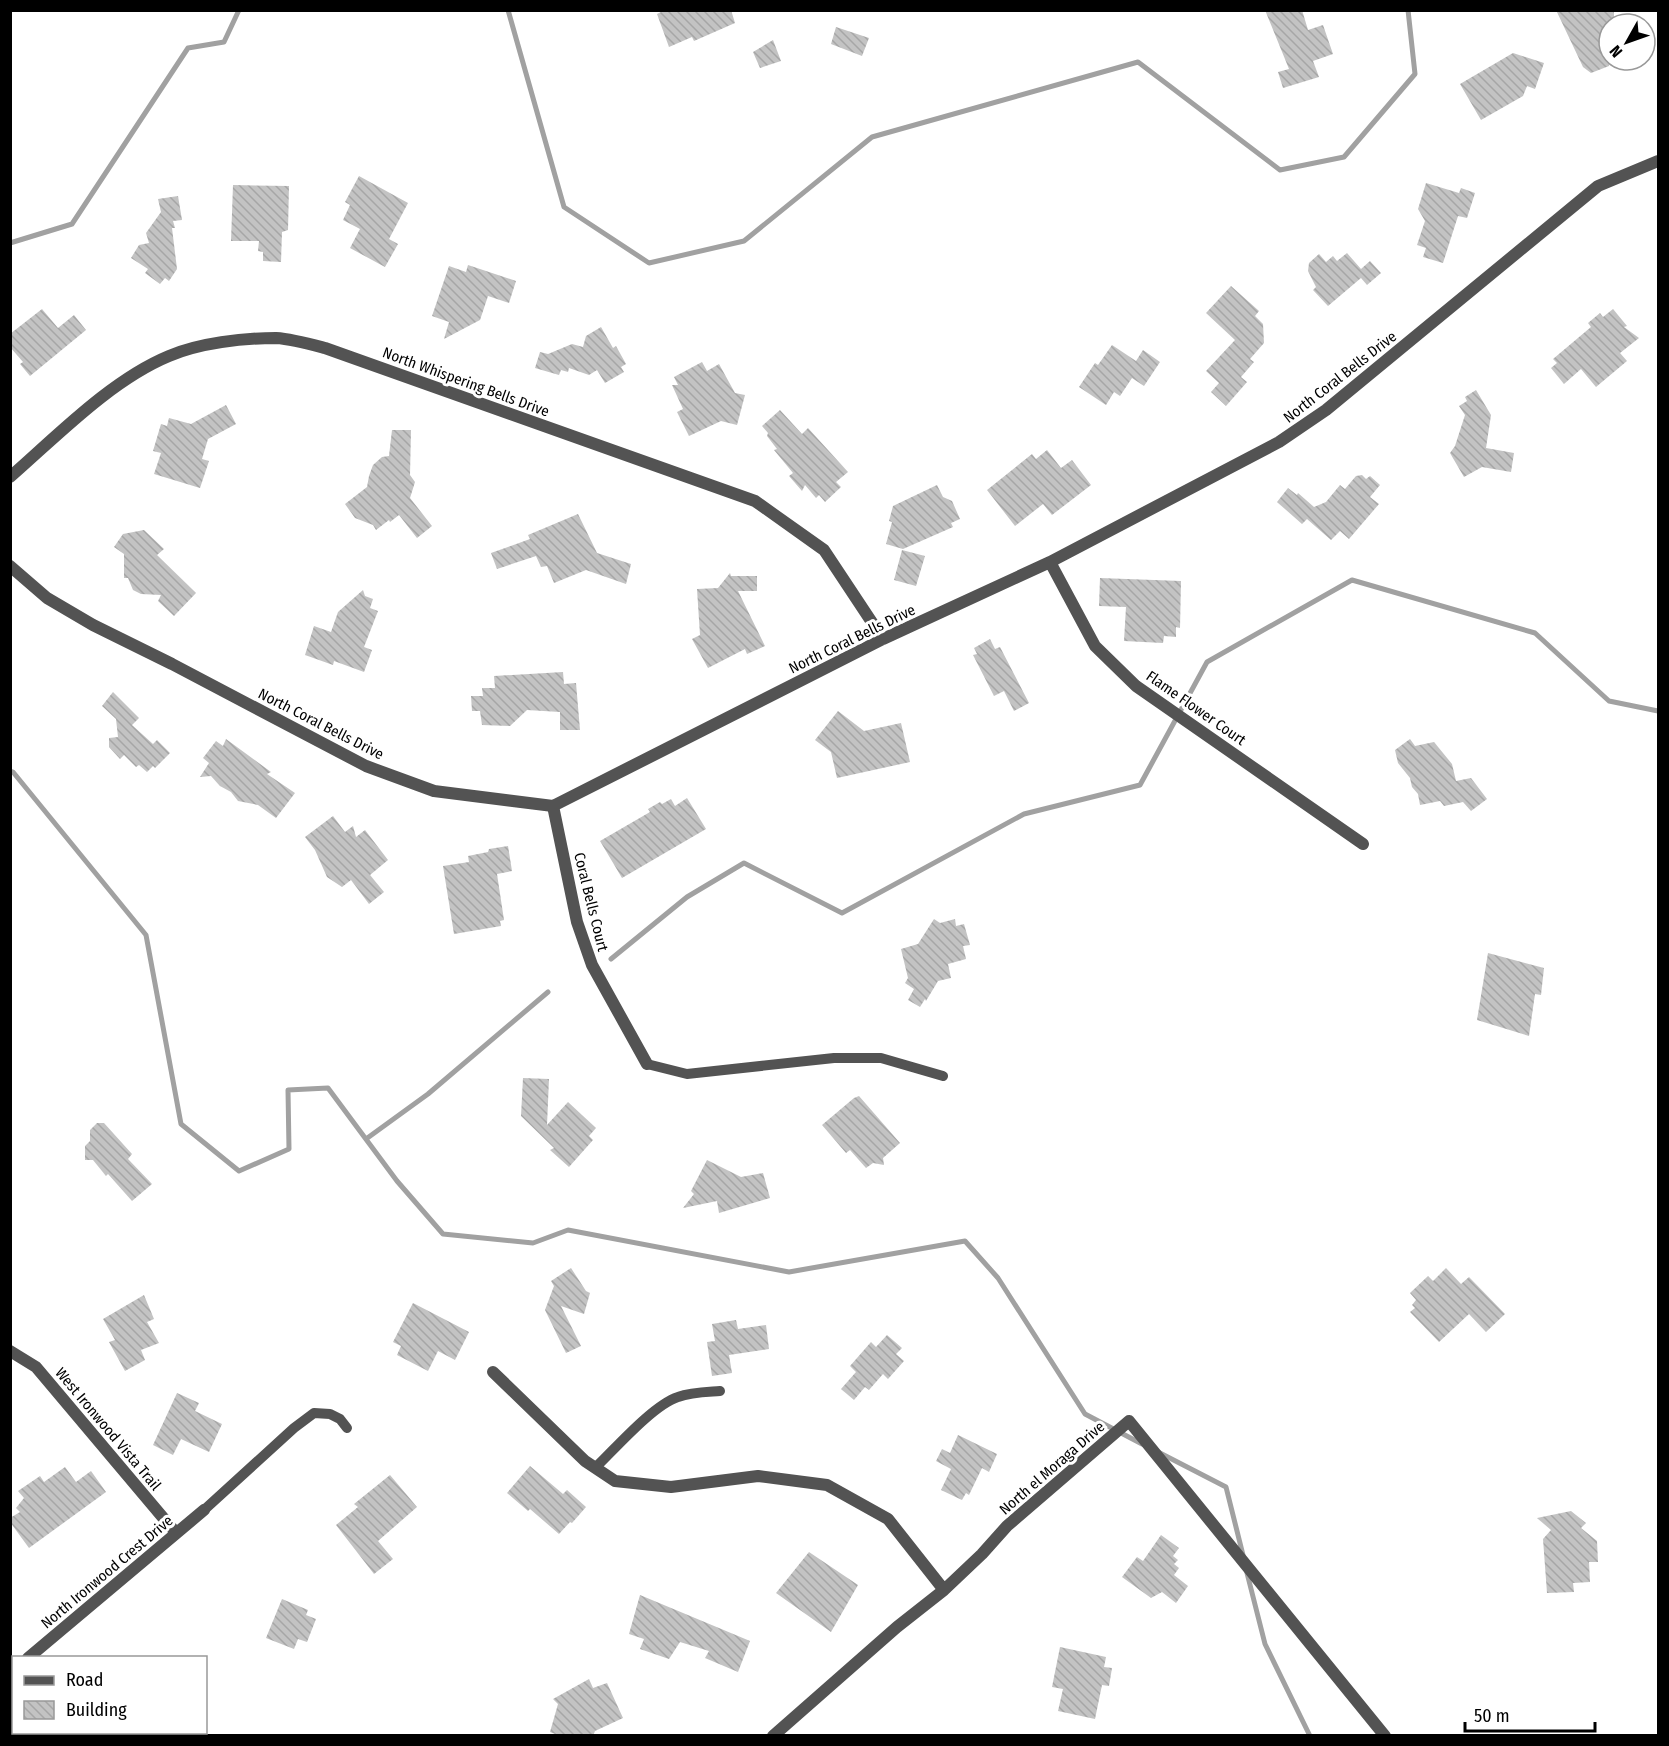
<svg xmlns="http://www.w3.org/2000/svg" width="1669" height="1746" viewBox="0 0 1669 1746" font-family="'Fira Sans Condensed',sans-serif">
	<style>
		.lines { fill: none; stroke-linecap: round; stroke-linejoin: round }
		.stream { stroke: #a1a1a1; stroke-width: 5 }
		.building { fill: url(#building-back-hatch) }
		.service { stroke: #535353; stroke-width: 10 }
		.minor { stroke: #535353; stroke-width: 12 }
		.labels { text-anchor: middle; stroke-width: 6; stroke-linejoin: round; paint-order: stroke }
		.street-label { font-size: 15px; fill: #000; stroke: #fff }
	</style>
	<defs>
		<pattern id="building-back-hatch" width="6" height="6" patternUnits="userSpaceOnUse" patternTransform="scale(1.5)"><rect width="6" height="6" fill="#c3c3c3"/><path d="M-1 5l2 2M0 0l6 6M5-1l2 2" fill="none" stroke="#a6a6a6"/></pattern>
	</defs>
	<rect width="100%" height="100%" fill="#fff"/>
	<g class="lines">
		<path class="stream" d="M508,10L564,207L649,263L744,241L872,137L1138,62L1280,170L1344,157L1415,74L1408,10
			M10,243L72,224L188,48L224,42L239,10
			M10,771L13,772L146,935L181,1124L239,1171L289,1149L288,1090L328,1088L397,1181L443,1234L533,1243L568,1230L789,1272L965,1241L998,1278L1085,1414L1142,1444
			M611,959L687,897L744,863L842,913L1024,814L1140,785L1207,662L1352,580L1535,633L1609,701L1658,711
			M366,1139L428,1094L548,992
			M1158,1452L1226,1487L1243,1555
			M1247,1573L1265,1644L1310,1736"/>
	</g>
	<path class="building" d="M665,10H731L735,23L694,41L692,37L669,47L657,14Z
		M1265,10H1302L1308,30L1323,25L1333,54L1313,61L1319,77L1283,88L1278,72L1289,69Z
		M1556,10H1614V24H1609V31L1605,34L1609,44V66L1591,73L1583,67Z
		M836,27L869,38L862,56L831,44Z
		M773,40L781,61L760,68L753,52Z
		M1513,53L1544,63L1535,89L1527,86L1523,96L1481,120L1460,84Z
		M359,176L408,203L389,239L398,244L385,267L350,248L360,229L343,220L350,205L345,202Z
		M1426,183L1459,193L1461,188L1475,193L1467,218L1458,216L1443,263L1423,257L1426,248L1417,245L1425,221L1418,209Z
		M233,185L289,186L288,230L282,232L281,262L263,261V252L258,251L259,241H231Z
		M178,196L182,220L173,221L175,228H172L177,269L169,281L165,278L160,284L145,273L148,269L131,258L139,245L149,243L146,233L161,212L158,199Z
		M1347,253L1361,269L1370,261L1381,273L1367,285L1361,278L1328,306L1313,290L1316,287L1308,271L1309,263L1319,254L1326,262L1333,256L1337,261Z
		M468,265L516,281L509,303L488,296L480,320L444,339L449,322L432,316L449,266L466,272Z
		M1231,286L1259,311L1255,316L1263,324L1264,343L1250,359L1254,362L1241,377L1247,382L1226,406L1211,392L1219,383L1206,371L1235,340L1206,313Z
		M42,309L58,328L74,315L86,330L30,376L20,364L23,362L10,347V334Z
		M1613,309L1627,326L1624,327L1639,338L1620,353L1627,361L1596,387L1581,369L1564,384L1551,368L1557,363L1553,359L1591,327L1588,323L1600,313L1603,317Z
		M601,327L613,348L616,346L626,364L621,367L624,372L605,383L597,370L589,375L569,368L568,372L561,370L559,375L535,368L540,352L548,354L572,344L583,347L586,336Z
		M1112,345L1136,361L1143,350L1160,362L1144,386L1132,378L1120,396L1114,392L1106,405L1079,387L1095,363L1098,365Z
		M702,362L707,371L719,364L735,393L745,395L737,425L721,421L689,436L677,412L683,409L672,385H678L674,377Z
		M1476,390L1491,415L1486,448L1514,453L1511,472L1482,467L1464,477L1450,453L1455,446L1465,415L1459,406L1467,401L1465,397Z
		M226,405L236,424L208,439L202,459L209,461L200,488L154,474L161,453L153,451L161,424L167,426L169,418L191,424Z
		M780,410L802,434L808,428L848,472L836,482L841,487L825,502L819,495L816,498L805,485L802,491L789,476L793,473L774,450L777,449L767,436L768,433L762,426Z
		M392,430H411L410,475L415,482L410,498L432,526L417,538L399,515L390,522L389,520L376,530L373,525L355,518L345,504L367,487L369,476L373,465L382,457L389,456Z
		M1047,450L1061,468L1072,460L1091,485L1052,515L1043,504L1015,526L987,490L1032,454L1036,459Z
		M1362,475L1366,479L1370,476L1380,485L1370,497L1379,504L1349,539L1340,531L1331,540L1307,519L1302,524L1277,502L1288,488L1297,495L1298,493L1314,507L1326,502L1340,485L1345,489L1356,476Z
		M937,485L943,497L952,501L960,519L951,523L953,527L903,549L886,544L892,522L889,521L893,506Z
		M578,514L597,553L631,564L626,584L586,570L554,583L547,566L541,567L536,556L497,569L491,553L530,539L528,535Z
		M144,530L164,549L157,555L196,593L174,616L158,601L161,595L141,594L133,590L128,578H124V554L114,547L123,534Z
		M902,550L925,556L916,586L894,580Z
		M730,573L731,576H757V591H738L765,646L747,654L745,649L708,668L692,639L700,635L697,589L718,588Z
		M1100,578L1181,581L1180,628L1176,627V637L1164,636L1163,643L1124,641L1126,607L1099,606Z
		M363,590L365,596L373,599L370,608L378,611L364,647L372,650L364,672L334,661L333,665L305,655L314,626L331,632L338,612Z
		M990,639L995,649L1000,647L1029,703L1014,711L1004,691L994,696L973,655L977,654L974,648Z
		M563,672L564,684L576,683L580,730H560V712L527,710L510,726L482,725L480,711H472L471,696H483L482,688H495L494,676Z
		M113,692L139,718L132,725L153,744L157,740L170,753L155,768L153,766L147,772L139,765L136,767L124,755L120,759L109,747V738L118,737L116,719L102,706Z
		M838,711L864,731L901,723L910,762L837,778L831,752L815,740Z
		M226,739L271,772L267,774L295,793L276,818L258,805L238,801L231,792L220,786L211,776L200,777L209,763L203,758L216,741L223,746Z
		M1410,739L1415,746L1434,742L1452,764L1456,781L1471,778L1487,799L1471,811L1463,802L1444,806L1440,801L1420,805L1418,794L1412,787L1410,778L1398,763L1395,750Z
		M687,798L706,829L622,878L600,841L650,812L648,809L660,802L662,804L671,799L675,806Z
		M333,816L345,832L353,826L356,837L365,830L388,860L370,875L384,892L369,904L351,880L342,887L327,877L315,850L305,837Z
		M508,846L512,871L497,874L504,920L500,921L501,926L454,934L443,866L469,862L468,856L488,852L489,849Z
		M934,919L940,923L955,919L956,926L964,924L970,945L963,946L966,959L948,964L951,978L938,981L926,1001L925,999L920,1007L908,1000L914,989L905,983L908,978L901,949L918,944Z
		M1488,953L1544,968L1541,995L1535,994L1529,1036L1477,1020Z
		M523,1078L549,1079L547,1125L568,1102L596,1128L589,1136L593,1140L569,1167L550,1150L554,1148L521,1116Z
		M859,1096L900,1143L883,1158L884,1165L873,1163L866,1168L850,1150L846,1153L822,1125L854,1098Z
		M97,1123H104L132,1154L128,1159L152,1184L132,1201L108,1174L106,1176L93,1160H85V1146L90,1141V1130Z
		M707,1160L741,1177L763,1173L770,1198L719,1213L717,1201L683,1208L694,1194L691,1191Z
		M571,1268L586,1291L590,1293L584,1314L561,1306L581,1346L566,1353L545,1310L554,1286L551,1281Z
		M1446,1268L1461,1284L1469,1277L1505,1314L1486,1332L1469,1314L1439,1342L1410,1312L1415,1308L1412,1305L1416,1300L1410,1293L1428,1276L1433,1281Z
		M144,1295L154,1319L147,1322L159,1343L141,1350L145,1360L125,1371L109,1342L115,1340L103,1319Z
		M413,1303L469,1332L455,1360L438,1351L428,1371L397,1355L401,1346L393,1342Z
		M736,1320L738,1329L766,1325L769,1349L729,1355L732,1373L712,1376L707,1342L715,1341L712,1324Z
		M887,1335L902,1348L896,1354L904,1361L888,1379L883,1374L869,1390L865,1387L854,1400L841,1389L856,1372L850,1366L871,1342L876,1347Z
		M177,1393L199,1403L195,1411L222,1424L209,1452L181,1439L173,1455L153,1445Z
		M958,1435L997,1454L989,1472L982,1468L969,1495L966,1493L962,1500L941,1490L951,1469L936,1461L942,1449L950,1453Z
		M530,1466L563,1494L567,1490L586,1507L572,1523L570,1522L559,1534L530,1509L528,1511L507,1493Z
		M65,1467L76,1482L91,1471L106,1492L29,1548L10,1522V1518L20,1512L16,1508L24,1498L18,1491L40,1476L44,1482Z
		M390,1475L417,1507L378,1541L393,1559L374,1574L336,1525L358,1507L354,1504Z
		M1571,1511L1586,1523L1581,1528L1597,1541L1598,1562H1589L1590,1582L1573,1583L1574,1592L1547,1593L1543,1539L1551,1530L1537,1518Z
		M1161,1535L1179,1548L1173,1556L1178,1560L1174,1564L1179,1568L1174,1575L1188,1586L1176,1603L1162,1592L1151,1598L1122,1577L1137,1557L1143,1561Z
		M809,1552L858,1585L831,1632L776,1593Z
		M640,1595L750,1641L738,1672L705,1658L709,1651L680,1642L669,1659L640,1649L644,1639L629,1634Z
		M282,1599L308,1610L306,1615L316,1619L307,1642L298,1639L294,1649L266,1638Z
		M1060,1647L1106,1657L1104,1667L1112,1668L1109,1686L1102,1685L1095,1719L1058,1711L1063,1689L1052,1687Z
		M589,1679L593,1688L607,1683L623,1718L595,1731L593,1736H555V1734L550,1732L558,1704L553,1699Z"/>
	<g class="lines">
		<path class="service" d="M647,1064L687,1074L834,1058H881L943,1076
			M595,1468C615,1449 653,1405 678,1397C691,1392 706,1392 720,1391
			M204,1510L294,1428L314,1413L330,1414L340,1419L347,1428"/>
		<path class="minor" d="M10,477C57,436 111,380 169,356C199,343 243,338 276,338C292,339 310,344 325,348L755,501L824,550L883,639
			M1050,562L1095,646L1136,686L1363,844
			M10,566L47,598L93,625L172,664L366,766L434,791L553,806L883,639L1050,562L1279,442L1326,410L1598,186L1658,161
			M553,806L577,922L592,965L647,1064
			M10,1351L36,1367L176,1533
			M493,1372L585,1461L615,1481L671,1487L758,1476L827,1485L888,1519L944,1590
			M28,1658L204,1510
			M10,1672L14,1670
			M773,1736L897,1627L944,1590L982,1554L1007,1526L1129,1421L1385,1736"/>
	</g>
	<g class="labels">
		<g class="street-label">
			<text transform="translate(1340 377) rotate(-38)" y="5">North Coral Bells Drive</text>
			<text transform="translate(466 382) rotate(20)" y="5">North Whispering Bells Drive</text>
			<text transform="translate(852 639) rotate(-26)" y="5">North Coral Bells Drive</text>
			<text transform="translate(1196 708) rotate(35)" y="5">Flame Flower Court</text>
			<text transform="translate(321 724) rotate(27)" y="5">North Coral Bells Drive</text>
			<text transform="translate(591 902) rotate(76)" y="5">Coral Bells Court</text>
			<text transform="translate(108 1429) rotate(50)" y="5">West Ironwood Vista Trail</text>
			<text transform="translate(1052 1468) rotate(-41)" y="5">North el Moraga Drive</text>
			<text transform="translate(107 1572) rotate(-40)" y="5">North Ironwood Crest Drive</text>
		</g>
	</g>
	<rect width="1669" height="1746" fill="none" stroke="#000000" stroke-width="24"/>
	<rect x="12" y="1656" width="195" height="78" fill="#ffffff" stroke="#999999" stroke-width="1.5"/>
	<rect x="24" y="1676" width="30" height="9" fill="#535353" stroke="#999999" stroke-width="1.5"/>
	<text x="66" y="1686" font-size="18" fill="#000000">Road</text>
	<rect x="24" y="1701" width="30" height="18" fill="url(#building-back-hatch)" stroke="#999999" stroke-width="1.5"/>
	<text x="66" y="1716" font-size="18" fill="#000000">Building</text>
	<g transform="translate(1627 42) rotate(230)"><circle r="28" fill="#ffffff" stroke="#999999" stroke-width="1.5"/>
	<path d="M0-4.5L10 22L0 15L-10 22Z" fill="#000000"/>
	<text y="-9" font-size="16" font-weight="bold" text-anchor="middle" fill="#000000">N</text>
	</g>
	<path d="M1465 1722v9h130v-9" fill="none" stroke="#000000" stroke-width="3"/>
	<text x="1474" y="1722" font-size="18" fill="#000000" stroke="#ffffff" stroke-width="4.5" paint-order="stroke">50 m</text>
</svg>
